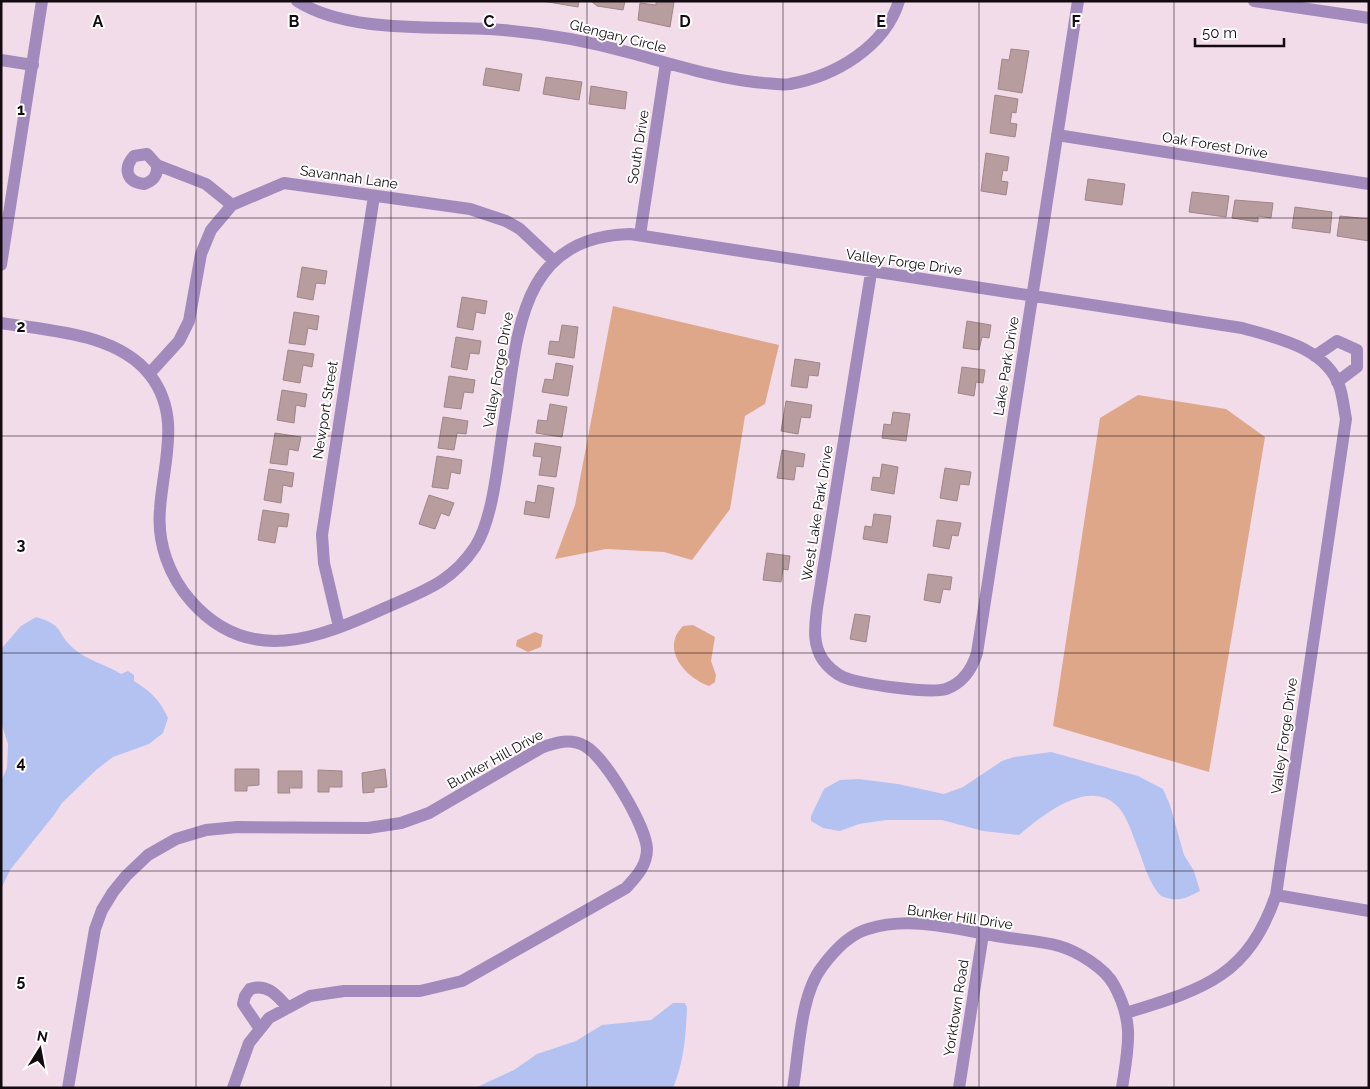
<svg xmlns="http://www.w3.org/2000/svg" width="1370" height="1089" viewBox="0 0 1370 1089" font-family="Raleway,sans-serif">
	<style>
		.green { fill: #dea78a }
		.water { fill: #b4c2f2 }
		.building { fill: #b89d9e; stroke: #a08687 }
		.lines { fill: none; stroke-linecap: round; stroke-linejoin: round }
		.minor { stroke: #a38abd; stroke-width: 12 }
		.tertiary { stroke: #a38abd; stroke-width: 12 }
		.grid { fill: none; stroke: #130b10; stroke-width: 1; stroke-opacity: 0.55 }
		.labels { text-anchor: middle; stroke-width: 4; stroke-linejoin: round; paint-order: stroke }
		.street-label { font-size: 14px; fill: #130b10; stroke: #fff }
		.grid-label { font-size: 16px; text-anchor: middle; font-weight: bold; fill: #130b10; stroke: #fff; stroke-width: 4; stroke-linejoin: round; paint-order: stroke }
	</style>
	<rect width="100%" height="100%" fill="#f3dcea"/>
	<path class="green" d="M613,306L779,345L765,404L745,416L730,509L692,560L664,552L606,549L555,559L575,505Z
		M1138,395L1226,409L1265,437L1209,772L1053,726L1100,418Z
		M693,625L715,637L711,661L716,675L715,682L709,686C685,677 660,649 683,626Z
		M535,632L543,635L541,647L528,652L516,646L517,640Z"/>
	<path class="water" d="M36,617C66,626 55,632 73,648C88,661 105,664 121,674L128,671L134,675V681C150,691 160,700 168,718L163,733L149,744L113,757L96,770L62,803L54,815L10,870L1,889V781L7,768L8,744L1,722V649L21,626Z
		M1051,752L1138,776L1163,789L1170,805L1184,855L1194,871L1200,891C1186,898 1178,903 1161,896C1150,885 1144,865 1139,851C1134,839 1128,819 1120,809C1091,775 1043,815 1019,835L983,831L942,820H886L859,824L840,831L823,828L811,821V816L824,789L840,780L859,779L898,784L944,794L963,787L1002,761L1014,757Z
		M673,1003H685L687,1007C686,1035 684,1062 673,1088H475L514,1070L537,1054L576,1041L602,1025L651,1020Z"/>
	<path class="building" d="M542,1H579L578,7Z
		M591,1H625L623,10L597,6Z
		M656,1L674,2L670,27L638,20L640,3L656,5Z
		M1011,49L1029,51L1022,93L998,89L1002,59L1009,60Z
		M486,68L522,74L519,91L483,85Z
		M546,77L582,82L579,100L543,94Z
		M591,86L627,92L625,109L589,104Z
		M995,95L1018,99L1016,113L1012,112L1010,123L1017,124L1015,137L990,133Z
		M986,153L1009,157L1007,171L1003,170L1001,181L1008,182L1006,195L981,191Z
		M1088,179L1125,184L1122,205L1085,200Z
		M1192,192L1229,196L1226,217L1189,212Z
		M1235,200L1273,203L1271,218L1258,216V222L1232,218Z
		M1295,207L1332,212L1330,233L1292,228Z
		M1340,216L1369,219V241L1337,236Z
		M302,267L327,271L325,284L316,283L313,300L297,297Z
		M462,297L487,301L485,314L476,312L473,330L457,327Z
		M294,312L319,316L317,330L308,328L305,345L289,343Z
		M967,321L991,325L989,338L982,337L979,350L963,348Z
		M562,325L578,327L574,358L548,354L550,341L559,342Z
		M456,337L481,341L479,354L470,353L467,370L451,367Z
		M288,350L314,354L312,367L303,365L300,383L283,380Z
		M795,359L820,363L818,376L809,375L807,388L791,386Z
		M556,363L573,366L568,396L542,392L545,379L553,380Z
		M962,367L985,370L983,383L976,382L974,396L958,393Z
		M449,376L475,380L473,393L464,392L461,409L444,407Z
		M282,390L307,394L305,407L296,405L294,423L277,420Z
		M786,401L812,405L810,418L801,417L798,434L781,431Z
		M550,404L567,407L562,437L536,433L538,420L547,421Z
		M893,412L910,414L906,441L882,438L884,424L891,425Z
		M443,417L468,421L466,434L457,433L454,450L438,448Z
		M275,433L301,437L298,451L289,449L287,465L270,463Z
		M535,443L561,447L556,477L539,475L542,457L533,456Z
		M782,450L805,454L803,467L796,466L794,480L777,478Z
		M437,456L462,460L460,474L451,472L448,489L432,487Z
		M882,464L898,467L894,494L871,490L873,477L880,478Z
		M945,468L971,472L969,485L960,484L957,501L940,498Z
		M269,469L294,473L292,487L283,485L281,503L264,500Z
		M538,485L554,488L549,518L524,514L526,501L535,503Z
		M429,495L454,503L449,516L441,513L435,529L419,524Z
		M263,510L289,514L287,527L278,526L275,543L258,540Z
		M874,514L891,516L887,543L863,539L865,526L872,527Z
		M937,520L961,523L958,536L952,535L949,549L933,546Z
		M767,553L790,556L788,570L783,569L781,582L763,580Z
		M928,574L952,577L950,590L943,589L940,603L924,600Z
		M855,614L870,616L866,642L850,639Z
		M235,769H259V785L247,786V791H235Z
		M385,769L387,787L374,788V792L363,793L362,773Z
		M318,770L342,771V787H329V792H318Z
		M278,771H302V788H289L290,793H278Z"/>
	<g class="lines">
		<path class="minor" d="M297,1C347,33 432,26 489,29C537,32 585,40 631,53C675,65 719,79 764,83C772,83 782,86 790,84C835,76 885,47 899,1
			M1254,1L1369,18
			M1,60L33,65
			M1057,135L1369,184
			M157,165C158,176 153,181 144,184C126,182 123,168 134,156L147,154L157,165L206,184L232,205
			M640,235L666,63
			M871,273L817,608C815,626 812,644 823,660C828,667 835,673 843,677C860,684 929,694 946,689C963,683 972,669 977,653L1078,1
			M1,323C50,331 117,333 150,375C182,416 163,463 160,509C157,543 169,576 191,601C249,667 319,638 385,608C423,591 451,583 475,547C494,518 498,457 504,423C518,337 517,237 630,234L1242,328C1277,338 1327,348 1340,388C1343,398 1344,409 1346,419L1276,895C1247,978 1203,989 1126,1013
			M1315,356L1337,341L1357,350V367L1337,382
			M149,374L179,341L189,321L201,254L211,230L232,205L284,183L470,209L506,221L520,229L553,260
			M339,627L324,563L322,535L374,196
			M1276,895L1369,911
			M260,1029L243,1004L245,996L250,989C267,983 277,995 288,1008
			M68,1088L95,929L102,910L113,892L126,876L148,855L176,839L206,830L237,827L368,828L401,823L429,813L541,748C556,742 571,738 585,746C605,757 646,826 647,849C647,866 636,877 626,888L462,981L420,991H344L310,996L269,1018L249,1043L233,1088
			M793,1088C799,1053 800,995 822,967C833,952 850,934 868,929C911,915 959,930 1003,937C1021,940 1041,941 1059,946C1077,951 1105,968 1114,985C1135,1023 1128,1048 1122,1088
			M959,1088L983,934"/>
		<path class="tertiary" d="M1,265L42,1"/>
	</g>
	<path class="grid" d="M196,1V1088M391,1V1088M587,1V1088M783,1V1088M979,1V1088M1174,1V1088M1,218H1369M1,436H1369M1,653H1369M1,871H1369"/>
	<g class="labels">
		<g class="street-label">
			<text transform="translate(618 36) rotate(14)" y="5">Glengary Circle</text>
			<text transform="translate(1215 145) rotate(9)" y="5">Oak Forest Drive</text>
			<text transform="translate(638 147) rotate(-81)" y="5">South Drive</text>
			<text transform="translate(349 177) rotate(8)" y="5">Savannah Lane</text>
			<text transform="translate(904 262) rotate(8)" y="5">Valley Forge Drive</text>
			<text transform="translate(1006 366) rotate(-81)" y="5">Lake Park Drive</text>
			<text transform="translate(498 370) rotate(-80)" y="5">Valley Forge Drive</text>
			<text transform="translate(325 410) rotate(-81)" y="5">Newport Street</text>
			<text transform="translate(817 513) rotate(-81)" y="5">West Lake Park Drive</text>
			<text transform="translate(1284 736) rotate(-82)" y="5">Valley Forge Drive</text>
			<text transform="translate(495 759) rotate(-29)" y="5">Bunker Hill Drive</text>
			<text transform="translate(960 917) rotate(8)" y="5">Bunker Hill Drive</text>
			<text transform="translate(956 1008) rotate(-81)" y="5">Yorktown Road</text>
		</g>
	</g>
	<g class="grid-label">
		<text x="98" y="27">A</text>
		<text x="294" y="27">B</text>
		<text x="489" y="27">C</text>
		<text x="685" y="27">D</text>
		<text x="881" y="27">E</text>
		<text x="1076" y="27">F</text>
		<text x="21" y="115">1</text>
		<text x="21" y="332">2</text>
		<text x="21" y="550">3</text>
		<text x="21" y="768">4</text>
		<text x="21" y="986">5</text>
	</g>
	<rect width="1370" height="1089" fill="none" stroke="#130b10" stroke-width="5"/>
	<g transform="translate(40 1049) rotate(11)" stroke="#ffffff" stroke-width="4" paint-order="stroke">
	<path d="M0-4L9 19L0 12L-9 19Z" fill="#130b10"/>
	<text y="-8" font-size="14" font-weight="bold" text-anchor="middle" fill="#130b10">N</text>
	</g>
	<path d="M1195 38v8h89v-8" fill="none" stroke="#130b10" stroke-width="2.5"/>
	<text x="1202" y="38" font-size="15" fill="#130b10" stroke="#ffffff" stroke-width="4" paint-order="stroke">50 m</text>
</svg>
